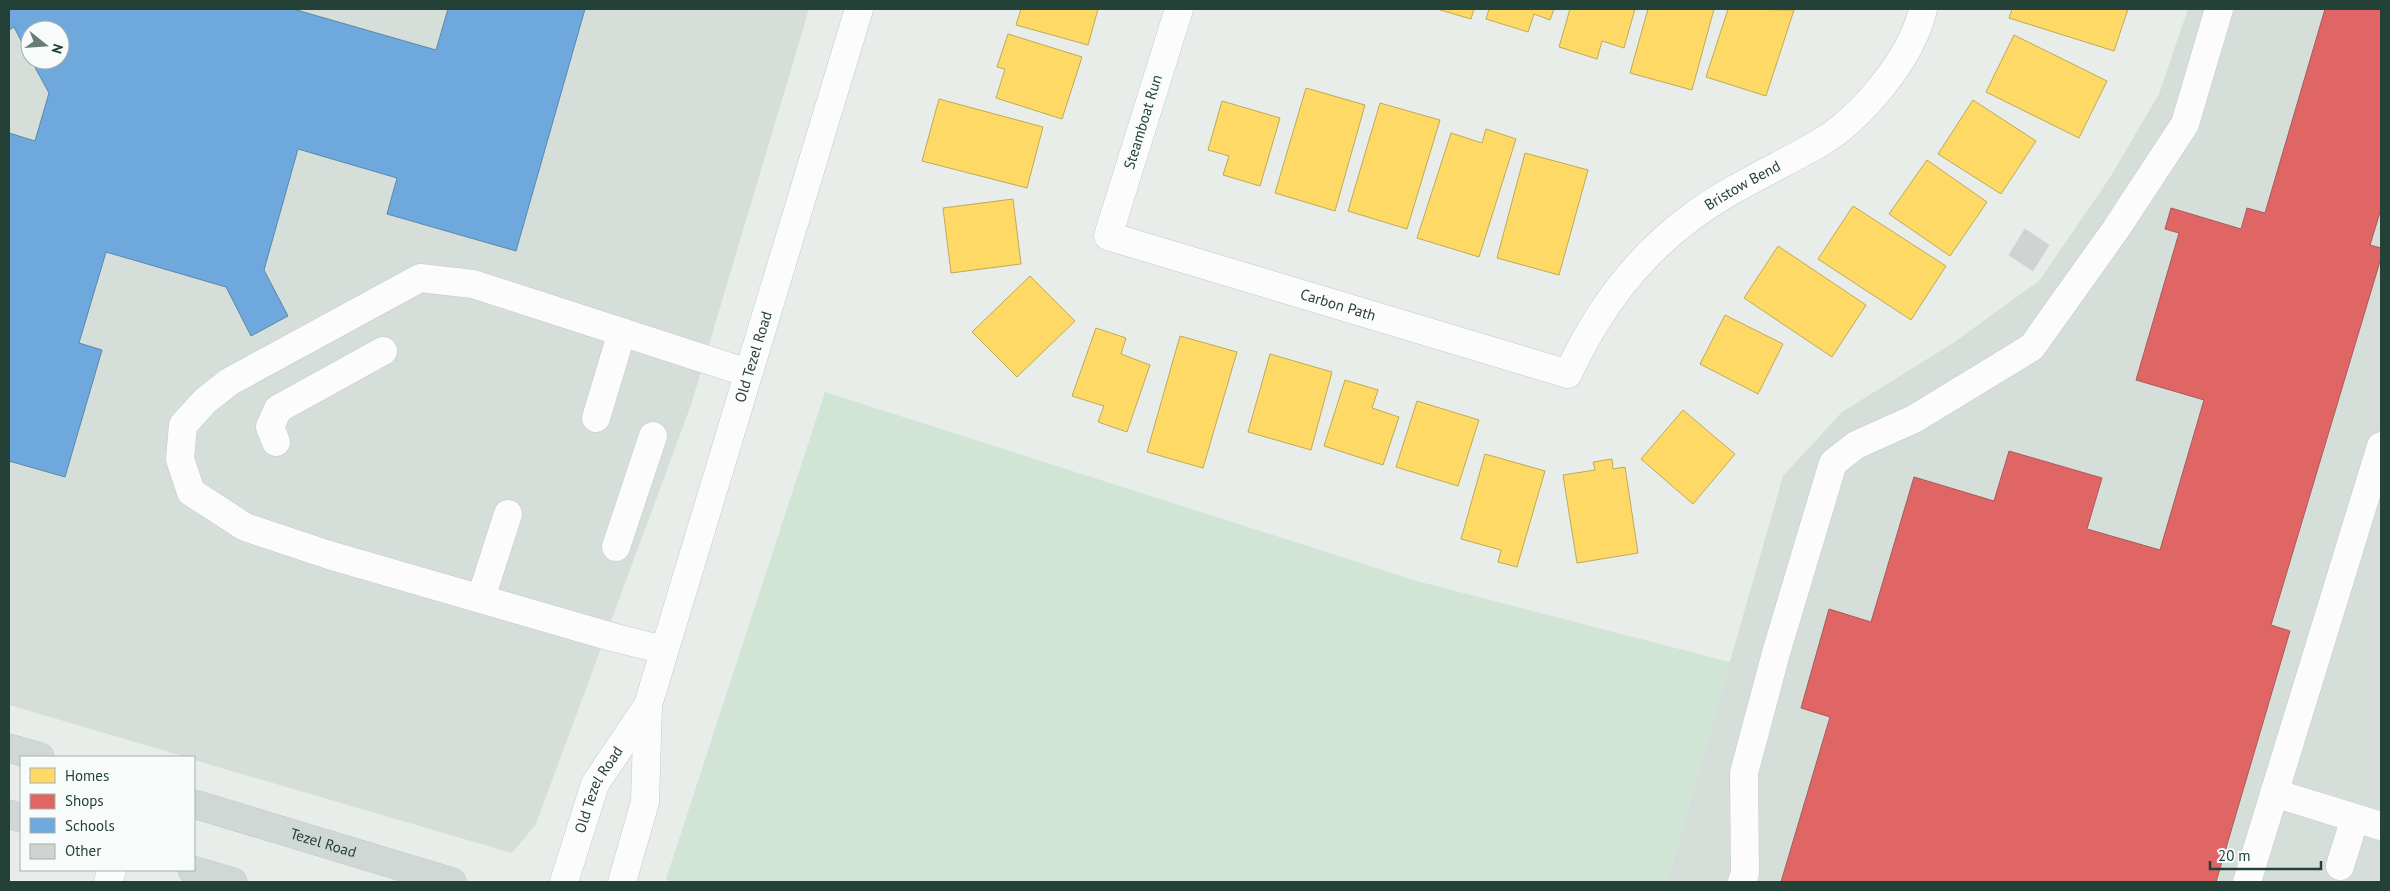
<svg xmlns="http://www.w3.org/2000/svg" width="2390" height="891" viewBox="0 0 2390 891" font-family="'PT Sans',sans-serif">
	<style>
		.built { fill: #d6deda; fill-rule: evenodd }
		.green { fill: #d1e5d7 }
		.homes { fill: #ffd966; stroke: #bdab58 }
		.shops { fill: #e06666; stroke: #a85b58 }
		.schools { fill: #6fa8dc; stroke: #5889ab }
		.building { fill: #cfd4d2; stroke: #d1d6d3 }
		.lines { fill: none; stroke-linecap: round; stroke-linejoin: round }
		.minor-casing { stroke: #c5cac7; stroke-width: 29 }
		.major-casing { stroke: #c3cbc8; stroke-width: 29 }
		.minor { stroke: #fcfcfc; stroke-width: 28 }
		.major { stroke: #cfd8d5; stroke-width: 28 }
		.labels { text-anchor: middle; stroke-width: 5; stroke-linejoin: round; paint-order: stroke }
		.street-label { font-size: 15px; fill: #244138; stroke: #f7fbf9 }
	</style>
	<rect width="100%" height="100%" fill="#e8edea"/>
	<path class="built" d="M9,9H809L691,405L536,824L512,853L194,760V757H186L9,705ZM30,30H60V60H30Z
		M2188,9H2381V882H1667L1783,476L1842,412L1953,343L2039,281L2109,179L2159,94Z"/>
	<path class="green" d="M825,392L1417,581L1730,662L1667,882H671L666,879Z"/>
	<path class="homes" d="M1021,9H1098L1088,45L1016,25Z
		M1437,9H1474L1471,19Z
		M1489,9H1554L1550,20L1534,14L1528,32L1486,19Z
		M1570,9H1635L1624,48L1602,41L1597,59L1559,47Z
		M1648,9H1714L1692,90L1630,73Z
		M1728,9L1794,10L1766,96L1706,77Z
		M2012,9H2128L2114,51L2009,18Z
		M1008,34L1082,57L1062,119L996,98L1005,69L997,67Z
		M2014,35L2107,81L2079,138L1986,92Z
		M1306,88L1365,105L1335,211L1275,193Z
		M939,99L1043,127L1027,188L922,161Z
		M1973,100L2036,141L2001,194L1938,154Z
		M1222,101L1280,118L1260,186L1223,175L1229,156L1208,150Z
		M1380,103L1440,120L1407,229L1348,211Z
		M1486,129L1516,139L1479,257L1417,238L1451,133L1482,143Z
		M1525,153L1588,170L1559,275L1497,258Z
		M1927,160L1987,202L1950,256L1889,214Z
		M1013,199L1021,264L951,273L943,208Z
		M1853,206L1946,266L1911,320L1818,259Z
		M1778,246L1866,305L1832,357L1744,298Z
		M1030,276L1075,321L1017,377L972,332Z
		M1725,315L1783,344L1758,394L1700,364Z
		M1096,328L1126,338L1121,354L1150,365L1127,432L1098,422L1104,406L1072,396Z
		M1180,336L1237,352L1203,468L1147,452Z
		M1270,354L1332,372L1311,450L1248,432Z
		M1345,380L1378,390L1372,408L1399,417L1383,465L1324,446Z
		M1417,401L1479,420L1458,486L1396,467Z
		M1683,410L1735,454L1693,504L1641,459Z
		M1485,454L1545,471L1517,567L1498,562L1501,550L1461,539Z
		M1612,459L1613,469L1625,467L1638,553L1577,563L1563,475L1595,470L1593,462Z"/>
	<path class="shops" d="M2325,9H2381V209L2370,245L2381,248V258L2271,625L2290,631L2216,882H1781L1830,717L1801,708L1829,609L1871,622L1914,477L1994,501L2009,451L2102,478L2087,529L2160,550L2204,400L2136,380L2179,233L2165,229L2171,208L2241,229L2247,208L2265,213Z"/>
	<path class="schools" d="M9,9H293L436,50L448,9H585L516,251L387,214L397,178L298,149L264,270L288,316L251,336L226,287L106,252L79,343L102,350L65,477L9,461V133L35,141L49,93L31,60H60V30H30V58L14,27L9,30Z"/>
	<path class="building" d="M2025,229L2049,245L2033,271L2009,255Z"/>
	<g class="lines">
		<g class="minor-casing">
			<g id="minor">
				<path id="s1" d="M1179,9L1108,236L1568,374C1596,313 1636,258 1690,218C1730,188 1776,168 1818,144C1861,119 1912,58 1923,9"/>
				<path d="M596,418L622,332"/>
				<path d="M276,442L270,427L278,409L383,351"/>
				<path d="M616,547L653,436"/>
				<path d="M481,598L508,514"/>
				<path d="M664,650L612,637L329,555L245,527L191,492L180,459L183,425L205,401L229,382L420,278L473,284L748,373"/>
				<path d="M2274,793L2381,826"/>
				<path d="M2340,866L2355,818"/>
				<path d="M108,882L112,870"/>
				<path id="s2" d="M564,882L595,784L648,705"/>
				<path id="s3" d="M622,882L645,802L648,705L859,9"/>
				<path d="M1742,882L1745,873L1744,773L1776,653L1833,463L1856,445L1914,419L2032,347L2116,229L2185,124L2219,9"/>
				<path d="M2247,882L2381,446"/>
			</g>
		</g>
		<g class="major-casing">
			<g id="major">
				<path d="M9,748L40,757"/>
				<path id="s4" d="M194,804L452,882"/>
				<path d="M9,814L21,818"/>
				<path d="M192,870L233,882"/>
			</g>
		</g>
		<use href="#minor" class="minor"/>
		<use href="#major" class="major"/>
	</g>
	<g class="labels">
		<g class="street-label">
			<text transform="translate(1143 122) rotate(-73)" y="5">Steamboat Run</text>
			<text dy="5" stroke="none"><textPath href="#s1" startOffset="980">Bristow Bend</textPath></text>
			<text dy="5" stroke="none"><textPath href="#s1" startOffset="478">Carbon Path</textPath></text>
			<text dy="5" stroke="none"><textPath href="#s3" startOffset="544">Old Tezel Road</textPath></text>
			<text dy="5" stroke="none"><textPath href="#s2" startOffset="99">Old Tezel Road</textPath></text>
			<text dy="5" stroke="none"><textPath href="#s4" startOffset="135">Tezel Road</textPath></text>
		</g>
	</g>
	<rect width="2390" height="891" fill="none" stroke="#244138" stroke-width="20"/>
	<rect x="20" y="756" width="175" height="115" fill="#f7fbf9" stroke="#a3b1ac"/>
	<rect x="30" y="768" width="25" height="15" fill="#ffd966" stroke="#a3b1ac"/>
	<text x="65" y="781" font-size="15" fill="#244138">Homes</text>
	<rect x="30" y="794" width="25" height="15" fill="#e06666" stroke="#a3b1ac"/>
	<text x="65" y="806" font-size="15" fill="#244138">Shops</text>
	<rect x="30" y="818" width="25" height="15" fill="#6fa8dc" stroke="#a3b1ac"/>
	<text x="65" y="831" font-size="15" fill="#244138">Schools</text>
	<rect x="30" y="844" width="25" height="15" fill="#cfd4d2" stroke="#a3b1ac"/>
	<text x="65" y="856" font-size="15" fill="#244138">Other</text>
	<g transform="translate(45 45) rotate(107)"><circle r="24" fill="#f7fbf9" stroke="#a3b1ac"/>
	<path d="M0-4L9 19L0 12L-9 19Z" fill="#697d76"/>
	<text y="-8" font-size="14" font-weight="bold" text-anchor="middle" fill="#244138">N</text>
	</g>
	<path d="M2210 861v8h111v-8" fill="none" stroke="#244138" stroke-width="2.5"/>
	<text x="2218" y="861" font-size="15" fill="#244138" stroke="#f7fbf9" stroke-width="4" paint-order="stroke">20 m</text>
</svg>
